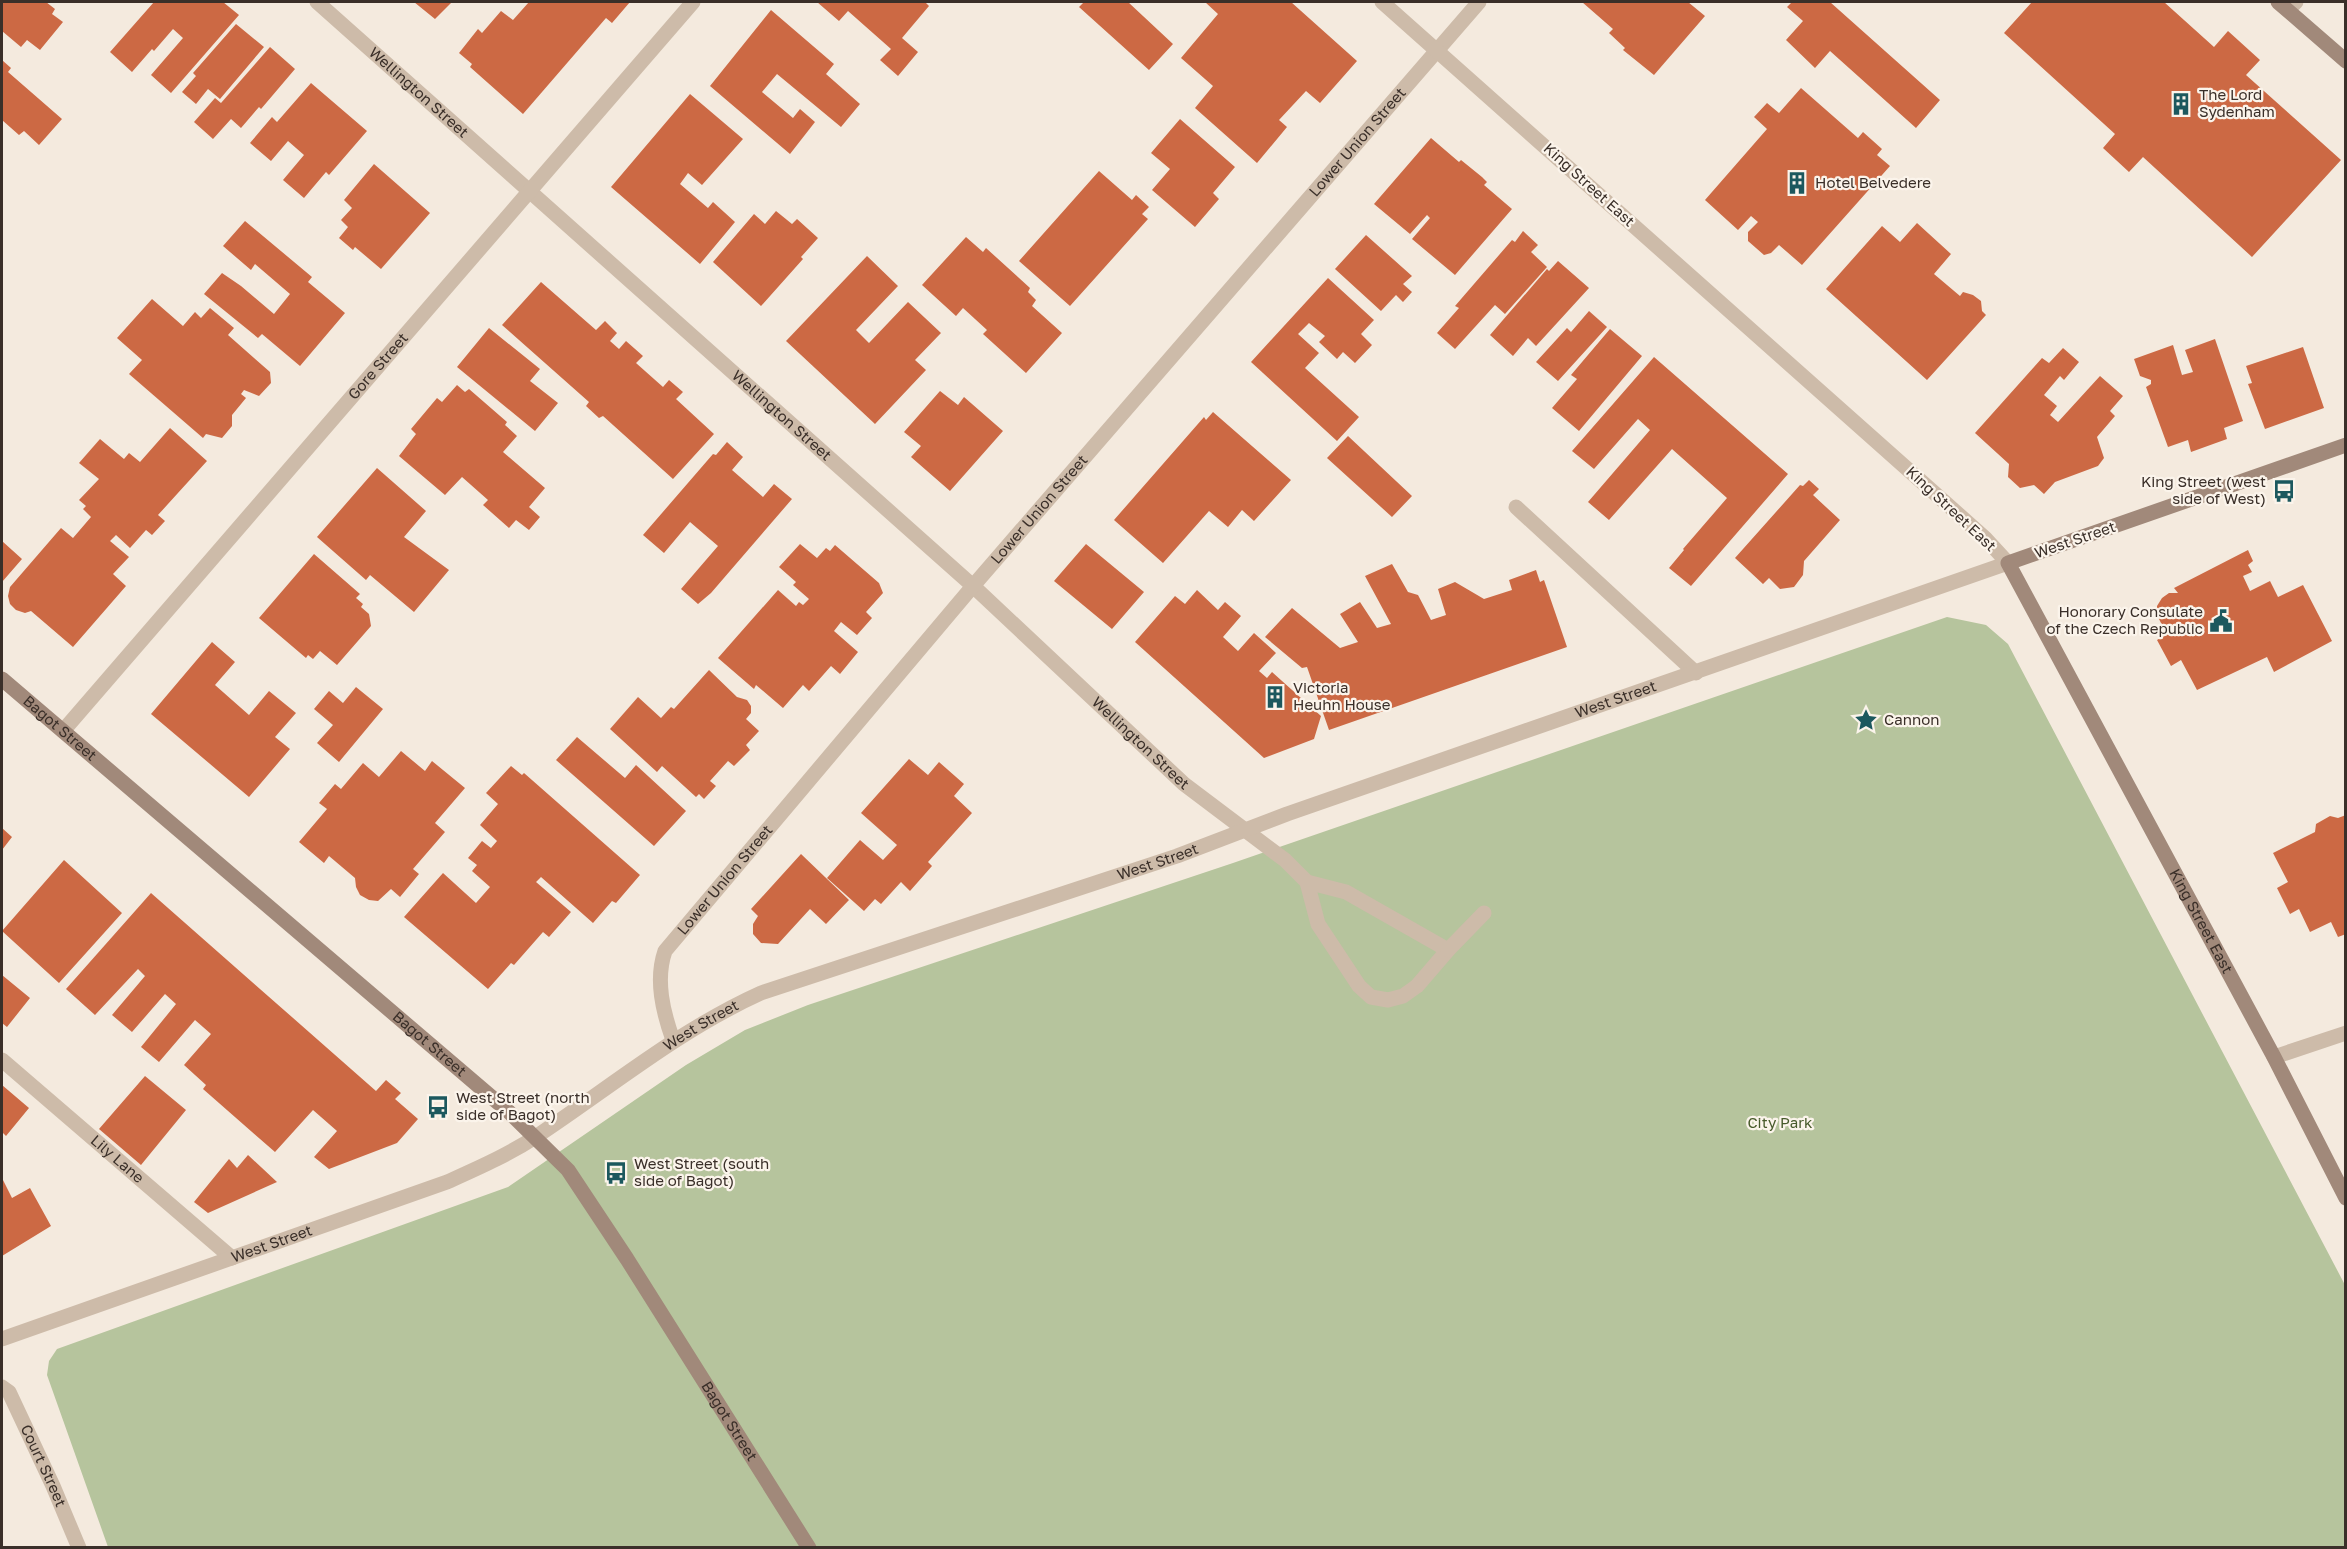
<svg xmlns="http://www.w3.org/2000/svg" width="2347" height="1549" viewBox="0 0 2347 1549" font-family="'Golos Text',sans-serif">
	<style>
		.green { fill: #b6c49d }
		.building { fill: #cc6944 }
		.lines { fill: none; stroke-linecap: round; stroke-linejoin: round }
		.service { stroke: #cdbba9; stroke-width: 15 }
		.minor { stroke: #cdbba9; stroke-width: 15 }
		.tertiary { stroke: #cdbba9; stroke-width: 15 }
		.secondary { stroke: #a1897a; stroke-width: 15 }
		.labels { text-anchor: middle; stroke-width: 4.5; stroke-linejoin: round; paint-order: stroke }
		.street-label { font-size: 15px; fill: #3a2f29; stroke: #fbf4eb }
		.poi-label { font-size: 15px; fill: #3a2f29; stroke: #fbf4eb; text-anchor: start }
		.park-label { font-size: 15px; fill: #475a2b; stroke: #fbf4eb }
	</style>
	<rect width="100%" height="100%" fill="#f4eade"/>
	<path class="green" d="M1947,617L1986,625L2008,644L2345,1285V1547H108L47,1375L49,1361L57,1349L508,1187L686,1065L745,1030L808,1005L1233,863Z"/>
	<path class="building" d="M2,2H46L55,9L52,14L63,22L40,50L27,40L21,47L2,31Z
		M154,2H223L239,15L171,93L151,75L183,38L173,29L154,51L152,49L132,72L110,52Z
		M414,2H452L435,19Z
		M529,2H630L612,23L606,18L523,114L470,67L472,64L459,53L478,29L482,33L501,11L513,20Z
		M817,2H925L929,6L902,38L918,52L898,76L880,60L891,49L848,11L839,21Z
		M1084,2H1128L1173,44L1149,70L1079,7Z
		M1205,2H1291L1357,61L1320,103L1306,91L1279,120L1287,127L1257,163L1195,108L1213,86L1181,58L1218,14Z
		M1582,2H1688L1705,16L1654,75L1623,50L1625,48L1609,33L1613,29Z
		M1792,2H1830L1940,100L1916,128L1830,51L1815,68L1786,40L1803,21L1787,7Z
		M2032,2H2164L2214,47L2228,31L2260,60L2246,75L2341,160L2252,257L2143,157L2129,172L2103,148L2115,134L2004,33Z
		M771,10L834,64L826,74L860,104L841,127L777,74L762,92L793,118L800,109L815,122L790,154L710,86Z
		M236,24L264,47L220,99L208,89L196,104L182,92L196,76L193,73Z
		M270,47L295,69L261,109L259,107L241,128L231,119L213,139L194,122L215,98L221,103Z
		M2,60L11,68L8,72L62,119L39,145L24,131L19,135L2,120Z
		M311,83L367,131L329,175L326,172L304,198L283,180L304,155L288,141L271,161L250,143L272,117L277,122Z
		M1801,88L1858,138L1863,132L1882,149L1877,155L1890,166L1802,265L1779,245L1771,253L1764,255L1748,241V232L1758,222L1751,216L1738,230L1705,200L1767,129L1754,117L1767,103L1779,113Z
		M690,94L743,139L702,185L688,173L680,184L708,208L713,202L735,222L700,264L611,187Z
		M1180,119L1235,167L1213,193L1219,199L1195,227L1152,190L1170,169L1151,153Z
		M1431,138L1459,162L1461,160L1482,177L1487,182L1484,185L1512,209L1455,275L1412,239L1430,218L1427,215L1410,234L1374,204Z
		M374,164L430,213L381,269L355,247L353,250L339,238L348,227L341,220L352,208L344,200Z
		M1099,171L1132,200L1136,195L1149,207L1142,214L1148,219L1070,306L1019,261Z
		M776,211L792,224L797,219L818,238L801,257L803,259L761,306L713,262L754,214L765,224Z
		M245,221L312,277L308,282L345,313L300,366L262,334L258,338L204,294L222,273L241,286L274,314L290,294L255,264L251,270L223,246Z
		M1917,223L1951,254L1934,274L1960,296L1963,292L1973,295L1981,301L1982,311L1986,315L1927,380L1826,289L1882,226L1900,242Z
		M1523,231L1538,245L1531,252L1547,267L1505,314L1495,305L1455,349L1437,333L1459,308L1455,306L1512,240L1515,242Z
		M1366,235L1412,276L1403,284L1412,292L1403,302L1396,295L1381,311L1335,269Z
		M966,237L983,252L986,248L1030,288L1028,292L1036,300L1032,306L1062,333L1026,373L983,334L987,330L963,308L956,316L922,285Z
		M867,256L898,286L856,330L869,343L908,302L941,333L915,360L926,370L875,424L786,341Z
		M1558,261L1589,288L1536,346L1528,338L1513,356L1490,335L1547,269L1549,271Z
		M1328,278L1374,320L1361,334L1372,345L1355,363L1343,352L1337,359L1319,342L1325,336L1309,323L1298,334L1319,353L1305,368L1359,417L1337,441L1251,362Z
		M541,282L596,330L605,321L617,333L610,341L619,349L626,341L643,356L636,363L663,387L669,380L683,392L676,399L714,434L673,479L603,416L599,418L586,406L589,402L502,325Z
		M152,299L183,326L195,312L201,318L210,308L234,328L228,335L270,372L271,383L259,396L244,390L241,394L246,398L232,415V426L222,438L206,434L203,438L129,374L142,360L117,338Z
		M1589,311L1607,327L1558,381L1536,362L1567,328L1571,332Z
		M489,328L540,369L530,381L558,403L535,431L457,367Z
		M1610,329L1642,356L1579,431L1552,408L1577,379L1571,375Z
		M2215,339L2243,421L2224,428L2227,439L2191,452L2188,440L2168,447L2146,387L2151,384V380L2140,376L2134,359L2173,345L2182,375L2193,372L2185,350Z
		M2303,347L2324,408L2265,429L2248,384L2252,383L2246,366Z
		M2063,348L2079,362L2064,380L2060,376L2044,395L2057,406L2050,415L2058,422L2100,376L2123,396L2110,411L2115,416L2097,437L2104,458L2098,466L2055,482L2044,494L2034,485L2020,488L2008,477L2009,464L1975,433L2042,358L2049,363Z
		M1654,357L1788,474L1691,586L1669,568L1684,550L1683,549L1727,498L1672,449L1609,520L1588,502L1650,430L1638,419L1594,469L1572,451Z
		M457,385L465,392L469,389L507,422L505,425L517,436L503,452L545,488L529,507L540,517L529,530L516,520L509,528L483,505L488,500L462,477L445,495L399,456L416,434L411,429L437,398L442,402Z
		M940,391L958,405L964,397L1003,431L950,491L911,457L921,446L904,432Z
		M1213,412L1291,480L1254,521L1242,510L1228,527L1209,511L1163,563L1114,520L1204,417L1206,420Z
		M170,428L207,461L158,515L165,521L152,535L146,530L130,548L116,535L110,541L129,557L113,574L126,586L73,647L31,611L25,613L16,610L10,604L8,596L10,587L61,528L73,538L91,517L83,509L86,506L79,500L99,479L79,463L100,439L124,459L129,453L140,462Z
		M1348,436L1412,496L1392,517L1327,458Z
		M727,442L743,457L732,470L763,497L774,484L792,499L711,593L698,604L681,589L718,546L690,522L664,553L643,535L713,454L716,455Z
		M377,468L426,511L404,537L449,570L414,612L370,575L366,580L317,537Z
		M1809,480L1819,489L1813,495L1840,520L1804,561L1803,575L1794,587L1780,589L1769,578L1763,584L1735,558L1800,485L1803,486Z
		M2,541L22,559L2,582Z
		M800,544L817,558L826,548L830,551L835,545L879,583L883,593L866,612L872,618L857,635L841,622L834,631L858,652L840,674L831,666L809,691L803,685L783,708L756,685L754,689L718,658L778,590L796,606L799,602L803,605L809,599L793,585L796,582L779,567Z
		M1086,544L1144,592L1112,629L1054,581Z
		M2248,550L2253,561L2248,565L2252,572L2243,576L2250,591L2270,581L2278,597L2303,585L2332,641L2274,672L2267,657L2197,690L2181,660L2171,666L2157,640L2171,632L2161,623L2157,615V606L2162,598L2169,593H2178L2174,588Z
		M314,554L360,594L356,598L363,604L361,607L369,614L371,626L337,665L320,651L313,659L308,655L306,658L259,618Z
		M1392,564L1408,592L1418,595L1431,620L1446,615L1438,589L1455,582L1484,599L1512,590L1509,580L1536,570L1540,582L1544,580L1567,647L1329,730L1307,667L1302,668L1265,637L1292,608L1340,648L1358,642L1340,614L1360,602L1377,628L1391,624L1365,576Z
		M1197,590L1218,610L1225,602L1241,616L1223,637L1238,651L1254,633L1276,653L1259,671L1267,678L1272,672L1321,716L1314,739L1264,758L1135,642L1175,596L1185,604Z
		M212,642L235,662L215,685L249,715L269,691L296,713L275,737L290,749L249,797L151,714Z
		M709,670L737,697L747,700L751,706V713L746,719L759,731L746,745L750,750L734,766L728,761L710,781L716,786L704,799L699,794L696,797L662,766L657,772L610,729L638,697L661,718L671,707L674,709Z
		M356,687L383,709L339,762L317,743L333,725L314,709L329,691L343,703Z
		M577,737L625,778L636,765L686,811L654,846L556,760Z
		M401,751L425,771L432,761L465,788L435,823L445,832L413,869L419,874L400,897L391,889L378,901L369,900L360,895L356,887L355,878L329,856L324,863L299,842L327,809L319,803L335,784L341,789L363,763L379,777Z
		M909,759L928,775L939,762L964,784L954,796L972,813L928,862L932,866L910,891L901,882L881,904L875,899L864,911L827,878L860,840L883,860L897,845L861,813Z
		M511,766L522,775L524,773L640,875L616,903L612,901L593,923L541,877L536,882L571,912L549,937L543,932L514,965L511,963L488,989L404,917L443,873L476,903L490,887L472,871L477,865L468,858L482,841L491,848L497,841L480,825L498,804L486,793Z
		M2346,815V934L2338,937L2331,922L2310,932L2299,909L2290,914L2277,888L2288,882L2273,853L2315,832L2316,824L2330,816L2338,818Z
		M2,828L12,837L2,850Z
		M801,854L849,900L826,924L810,909L778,944L761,943L753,934V924L758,916L751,909Z
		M64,860L122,913L59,983L2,931Z
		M151,893L376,1091L386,1080L401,1093L395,1099L418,1119L397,1143L329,1169L314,1157L337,1131L313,1110L275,1152L203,1089L206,1085L184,1065L211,1034L195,1020L159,1062L141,1047L176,1004L165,994L132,1032L112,1015L145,976L138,969L95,1015L66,989Z
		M2,975L30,998L7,1027L2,1023Z
		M145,1076L186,1110L141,1165L99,1129Z
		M2,1085L29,1108L6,1136L2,1132Z
		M248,1155L277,1182L208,1213L194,1202L229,1159L237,1168Z
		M2,1178L12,1198L30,1188L51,1226L2,1256Z"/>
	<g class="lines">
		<g class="service">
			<path d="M2288,10L2296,2"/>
			<path d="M1516,507L1696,673"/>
			<path d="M1245,830L1285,860L1307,882"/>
			<path d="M1307,882L1346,892L1448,950L1417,986L1403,996L1388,1000L1371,997L1359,986L1318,924Z"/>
			<path d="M1448,950L1484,913"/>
			<path id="s1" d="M2,1060L232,1258"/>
		</g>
		<g class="minor">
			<path id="s2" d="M317,2L973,586L1184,784L1245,830"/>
			<path id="s3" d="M63,731L693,2"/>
			<path id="s4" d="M673,1040C663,1012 655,980 665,951L973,586L1479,2"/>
			<path d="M2274,1057L2346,1033"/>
		</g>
		<g class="tertiary">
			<path id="s5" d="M2,1339L447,1182C478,1168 508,1155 537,1136C611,1087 679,1030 761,993L1177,856L1287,814L2008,563L1985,538L1382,2"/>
			<path id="s6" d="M2,1387L9,1392L53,1486L79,1548"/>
		</g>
		<g class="secondary">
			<path d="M2278,2L2346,61"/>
			<path id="s7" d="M2346,445L2008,563L2274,1057L2346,1198"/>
			<path id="s8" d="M2,679L509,1112L568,1170L627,1259L809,1548"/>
		</g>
	</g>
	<defs>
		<g id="building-bare" transform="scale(1.8)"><path d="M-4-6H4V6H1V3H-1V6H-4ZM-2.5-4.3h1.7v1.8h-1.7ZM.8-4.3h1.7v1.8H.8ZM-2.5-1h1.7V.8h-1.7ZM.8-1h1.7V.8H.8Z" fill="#1c585e" stroke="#fbf4eb" stroke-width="2.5" paint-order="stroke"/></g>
		<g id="bus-bare" transform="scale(1.8)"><path d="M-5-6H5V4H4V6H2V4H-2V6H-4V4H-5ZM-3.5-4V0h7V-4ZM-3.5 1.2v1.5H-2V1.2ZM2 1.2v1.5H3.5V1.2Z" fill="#1c585e" stroke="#fbf4eb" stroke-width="2.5" paint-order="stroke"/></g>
		<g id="civic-bare" transform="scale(1.8)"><path d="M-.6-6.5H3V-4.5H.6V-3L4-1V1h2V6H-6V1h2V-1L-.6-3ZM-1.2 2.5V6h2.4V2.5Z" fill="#1c585e" stroke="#fbf4eb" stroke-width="2.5" paint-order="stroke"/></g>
		<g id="sight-bare" transform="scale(1.8)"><path d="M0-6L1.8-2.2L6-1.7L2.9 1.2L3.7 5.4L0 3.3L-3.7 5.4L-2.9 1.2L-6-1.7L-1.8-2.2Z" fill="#1c585e" stroke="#fbf4eb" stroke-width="2.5" paint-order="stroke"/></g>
	</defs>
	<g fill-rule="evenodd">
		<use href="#building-bare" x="2181" y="104"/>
		<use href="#building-bare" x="1797" y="183"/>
		<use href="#bus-bare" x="2284" y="491"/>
		<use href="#civic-bare" x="2221" y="621"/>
		<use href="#building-bare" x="1275" y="697"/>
		<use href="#sight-bare" x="1866" y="720"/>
		<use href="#bus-bare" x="438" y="1107"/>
		<use href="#bus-bare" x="616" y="1173"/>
	</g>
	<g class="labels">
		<g class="street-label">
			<text dy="5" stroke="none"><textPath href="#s2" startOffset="136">Wellington Street</textPath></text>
			<text dy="5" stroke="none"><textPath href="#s4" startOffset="1156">Lower Union Street</textPath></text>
			<text transform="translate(1589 185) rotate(42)" y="5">King Street East</text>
			<text dy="5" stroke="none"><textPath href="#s3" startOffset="482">Gore Street</textPath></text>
			<text dy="5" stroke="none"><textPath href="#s2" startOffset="622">Wellington Street</textPath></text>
			<text dy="5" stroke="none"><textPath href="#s4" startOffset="670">Lower Union Street</textPath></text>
			<text transform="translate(1951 509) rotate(43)" y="5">King Street East</text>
			<text transform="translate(2075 540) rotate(-19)" y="5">West Street</text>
			<text dy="5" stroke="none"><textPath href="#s5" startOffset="1743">West Street</textPath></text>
			<text dy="5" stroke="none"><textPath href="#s8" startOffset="76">Bagot Street</textPath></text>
			<text dy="5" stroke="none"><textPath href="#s2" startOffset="1108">Wellington Street</textPath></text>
			<text dy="5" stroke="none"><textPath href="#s5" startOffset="1257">West Street</textPath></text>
			<text dy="5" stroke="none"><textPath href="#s4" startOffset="184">Lower Union Street</textPath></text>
			<text dy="5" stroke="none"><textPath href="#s7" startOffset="765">King Street East</textPath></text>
			<text dy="5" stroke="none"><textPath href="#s5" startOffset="771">West Street</textPath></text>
			<text dy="5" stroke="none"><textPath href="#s8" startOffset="562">Bagot Street</textPath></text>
			<text dy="5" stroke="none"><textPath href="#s1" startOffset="152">Lily Lane</textPath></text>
			<text dy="5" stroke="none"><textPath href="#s5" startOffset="286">West Street</textPath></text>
			<text dy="5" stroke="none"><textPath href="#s8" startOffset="1048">Bagot Street</textPath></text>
			<text dy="5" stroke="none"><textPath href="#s6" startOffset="90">Court Street</textPath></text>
		</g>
		<g class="poi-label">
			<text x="2199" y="100">The Lord<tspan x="2199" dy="17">Sydenham</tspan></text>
			<text x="1815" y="188">Hotel Belvedere</text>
			<text x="2266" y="487" text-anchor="end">King Street (west<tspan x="2266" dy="17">side of West)</tspan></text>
			<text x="2203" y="617" text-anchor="end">Honorary Consulate<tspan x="2203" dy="17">of the Czech Republic</tspan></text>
			<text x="1293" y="693">Victoria<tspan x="1293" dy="17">Heuhn House</tspan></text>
			<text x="1884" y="725">Cannon</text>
			<text x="456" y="1103">West Street (north<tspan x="456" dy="17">side of Bagot)</tspan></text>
			<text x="634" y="1169">West Street (south<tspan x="634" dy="17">side of Bagot)</tspan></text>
		</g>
		<g class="park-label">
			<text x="1780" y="1128">City Park</text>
		</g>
	</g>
	<rect width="2347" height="1549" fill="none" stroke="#3a2f29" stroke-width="6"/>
</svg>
